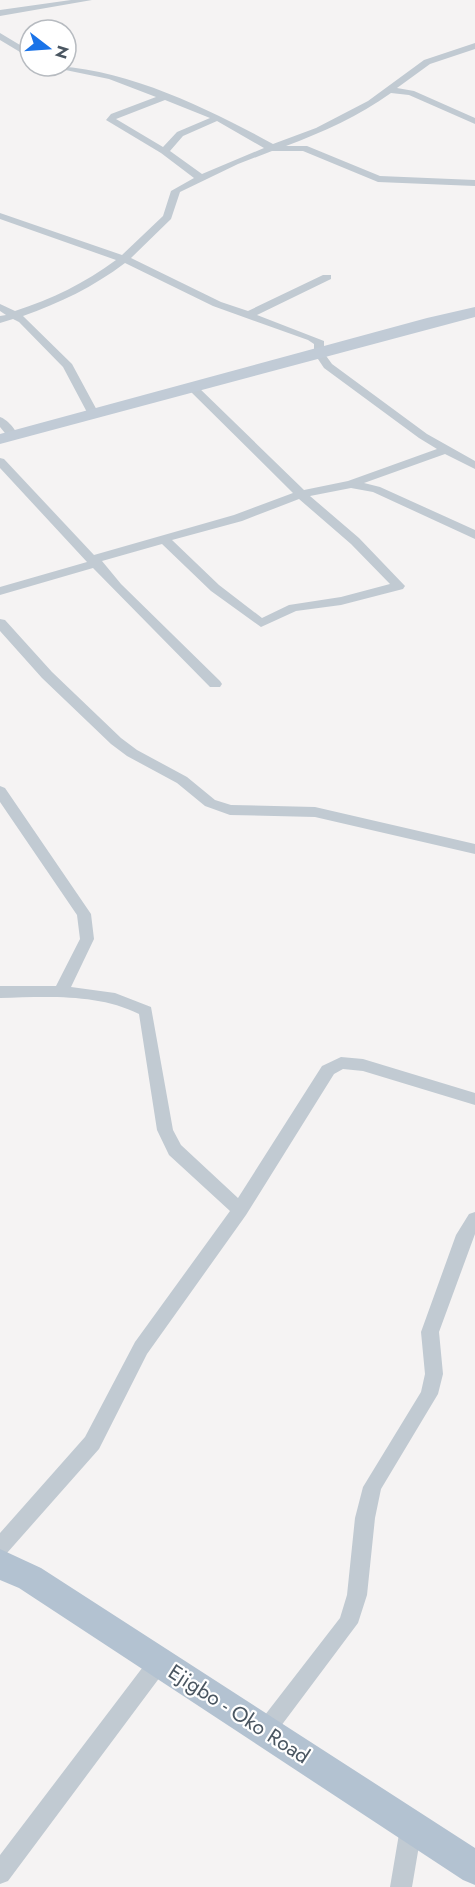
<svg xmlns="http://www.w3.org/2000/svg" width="475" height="1887" viewBox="0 0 475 1887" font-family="Jost,sans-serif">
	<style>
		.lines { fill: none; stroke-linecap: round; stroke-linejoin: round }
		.street { fill: #c1cad2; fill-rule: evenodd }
		.secondary { fill: #c1cbd6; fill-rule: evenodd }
		.primary { fill: #b3c2d1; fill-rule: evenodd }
		.labels { text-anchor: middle; stroke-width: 4.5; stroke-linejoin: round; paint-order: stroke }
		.near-street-label { font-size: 21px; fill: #4a5661; stroke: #fff }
	</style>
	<rect width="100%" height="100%" fill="#f5f3f3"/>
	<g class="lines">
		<path class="street" d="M71,0H92L0,16V10Z
			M0,33L30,51V58L0,40Z
			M475,43V49L430,64L397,88L414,91L475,118V124L409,95L391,93C359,116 323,132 286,146H307L380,176L475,180V186L378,182L303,151H272L238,164L180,192L171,219L131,258L221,302L248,311L323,275H331V279L257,315L324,341V353L332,364L427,434L475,461V469L445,454L364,483L380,487L475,530V539L373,492L351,488L310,496L359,538L405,586L403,589L341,605L296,611L261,627L211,591L162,544L102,561L121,584L220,681L222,684L220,687H210L93,568L0,595V587L87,562L0,468V458L4,459L94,555L234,515L293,493L188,389V385H196L304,490L348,481L437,449L419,438L324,368L314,353V344L308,340L213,306L125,263C93,287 60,303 23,316L72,364L99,414L93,417L89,416L63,367L19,322L13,319L0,323V316L6,315L0,311V304L15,311C52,299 85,283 116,260L0,219V213L122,255L163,216L171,191L194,178L161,153L106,120L111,114L156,97L109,79L46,66C122,66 207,108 273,144L316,128L368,101L424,60ZM165,100L210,118L177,132L163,147L116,119ZM217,121L264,148L202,174L170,151L183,136ZM299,499L351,544L390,584L341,597L289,605L262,618L219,585L172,540L242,521Z
			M0,417C7,419 19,432 17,438H9L0,427Z
			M0,619L5,620L52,672L121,738L137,750L187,777L215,800L231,805L315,807L475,844V854L315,817L230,815L205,806L177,783L127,756L111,744L42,678L0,631Z
			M0,786L5,788L91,914L94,939L71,987L115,993L151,1007L173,1130L181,1145L238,1198L322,1066L341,1057L363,1059L475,1093V1105L363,1071L343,1069L334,1074L246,1215L147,1354L99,1449L7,1553L0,1556V1533L85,1437L135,1342L230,1211L169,1155L157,1130L139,1014C97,993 45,997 0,998V986H56L80,939L77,915L0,802Z
			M475,1212V1234L439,1332L443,1374L438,1394L381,1489L375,1518L367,1595L358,1623L272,1738L265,1741L258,1738L255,1731L258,1724L340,1618L347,1595L355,1518L363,1487L421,1392L425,1374L421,1332L456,1235L469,1214Z
			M159,1652L166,1655L169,1662L166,1669L8,1881L0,1884V1855L152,1655Z
			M411,1817L419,1820L422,1828L412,1887H390L400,1828L403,1820Z"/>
		<path class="secondary" d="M475,307V317L0,444V434L427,318Z"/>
		<path class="primary" d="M0,1549L41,1568L475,1848V1885L463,1880L19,1588L0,1580Z"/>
	</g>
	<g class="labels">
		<g class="near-street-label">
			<text transform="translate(239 1714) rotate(33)" y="7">Ejigbo - Oko Road</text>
		</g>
	</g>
	<g transform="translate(48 48) rotate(107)"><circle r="28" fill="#ffffff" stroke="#b7bbc0" stroke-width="1.5"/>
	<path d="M0-4.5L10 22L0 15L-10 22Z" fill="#1a73e8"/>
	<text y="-9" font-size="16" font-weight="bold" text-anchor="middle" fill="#4a5661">N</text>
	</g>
</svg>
